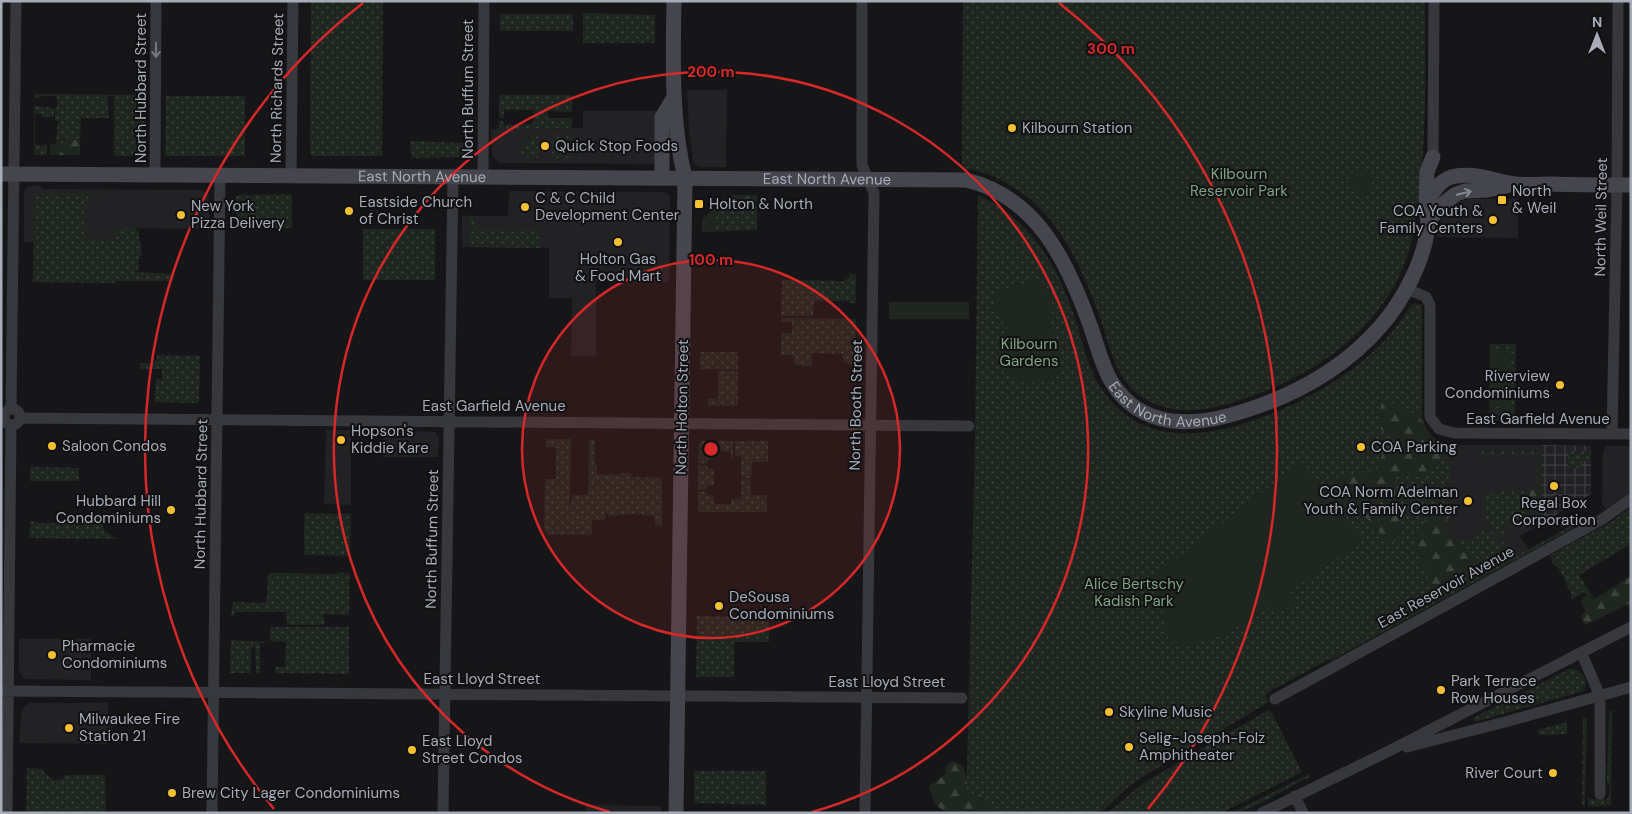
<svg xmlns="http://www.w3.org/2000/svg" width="1632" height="814" viewBox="0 0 1632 814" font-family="'DM Sans',sans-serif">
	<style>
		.built { fill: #222225 }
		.industrial { fill: url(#industrial-grid) }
		.grass { fill: url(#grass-dots) }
		.forest { fill: url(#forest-firs) }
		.garden { fill: #1e261f }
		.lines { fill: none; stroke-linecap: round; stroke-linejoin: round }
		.minor { stroke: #37383d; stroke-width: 11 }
		.secondary { stroke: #45464d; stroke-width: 15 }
		.oneway { stroke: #757881 }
		.oneway2 { stroke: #858893 }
		.ring { fill: none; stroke: #d62828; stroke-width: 2.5 }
		.poi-dot { fill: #f5c031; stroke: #111113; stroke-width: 2 }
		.labels { text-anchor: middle; stroke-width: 4; stroke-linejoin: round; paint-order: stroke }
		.street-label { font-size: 15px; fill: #a8acb8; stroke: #111113 }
		.poi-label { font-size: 15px; fill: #a8acb8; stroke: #111113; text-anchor: start }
		.park-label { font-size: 15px; fill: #7fa483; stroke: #111113 }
		.centre { fill: #d62828; stroke: #111113; stroke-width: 2.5 }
		.ring-label { font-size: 15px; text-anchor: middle; font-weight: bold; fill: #d62828; stroke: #111113; stroke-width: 4; stroke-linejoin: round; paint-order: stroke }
	</style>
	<defs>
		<pattern id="industrial-grid" width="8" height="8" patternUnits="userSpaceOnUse" patternTransform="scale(1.25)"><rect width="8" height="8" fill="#222225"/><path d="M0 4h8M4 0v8" fill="none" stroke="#3f3f43"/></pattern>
		<pattern id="grass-dots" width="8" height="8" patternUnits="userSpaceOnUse" patternTransform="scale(1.25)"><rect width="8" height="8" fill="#1e261f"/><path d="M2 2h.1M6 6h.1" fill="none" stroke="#3c433d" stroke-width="1.8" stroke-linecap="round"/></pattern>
		<pattern id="forest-firs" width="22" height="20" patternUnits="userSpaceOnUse" patternTransform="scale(1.25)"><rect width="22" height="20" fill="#1e261f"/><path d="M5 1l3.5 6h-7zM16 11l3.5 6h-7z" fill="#3c433d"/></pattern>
	</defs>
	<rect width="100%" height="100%" fill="#161618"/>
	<path class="built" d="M687,90H727L726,167H699L693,163L689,130Z
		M583,111H657L655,162L653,164L499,163L492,156L491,129L583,128Z
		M39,185L43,189L201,190L205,191L209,199V229L116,228V243L24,242V192L27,187Z
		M509,191L664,192L670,196L669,282L596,281V356H571L572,298H549V248L462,247V216H508Z
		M1469,199H1518V238L1437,237L1441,221L1446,212L1458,202Z
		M326,430H350L351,435V505L324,504Z
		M383,430L435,432L439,438L438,457H382Z
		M1432,436L1438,441L1451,445H1542L1543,448L1541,524L1520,536L1530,552L1446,597L1429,560Z
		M1606,446H1631V492L1607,509L1602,504L1603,451Z
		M19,639H91V680L24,679L19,671Z
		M29,703H108V744L19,743L21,715L23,708Z
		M586,805L661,806V813H586Z"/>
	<path class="industrial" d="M1542,445L1591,446V494L1541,524Z"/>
	<path class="grass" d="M311,1H383L382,156H312L310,153Z
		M963,1H1425C1425,66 1427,130 1419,194C1416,220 1413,244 1403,268C1375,333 1314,375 1249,397C1213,410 1171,420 1138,394C1113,375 1110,343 1099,315C1080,264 1057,210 1006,183C993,175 979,170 964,169L962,162Z
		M583,13L655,15V43H583Z
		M500,14H573V31H500Z
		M34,94L145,95L144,153L142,156H114V96H107L109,118H81L80,141L76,139H65L62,144L50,150V145L56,143L58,121L55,120V108H57V96H43L34,98Z
		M499,95H572V112L547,111L548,118H572V128L499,129V121H503V125L533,124L534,110H504V118H499Z
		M166,96H245V156H167L165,154Z
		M34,106L54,108V117H42V114H35V143L37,145H47V155H34Z
		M553,132L555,134L572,135V158H552Z
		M533,135H538V158L521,157V144L524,143V139H531Z
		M410,141L466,143L465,157L412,158Z
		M35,193L97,194V198H88L85,227L87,228V239L114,240V228H136V231H139V240L141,241V256H139L138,271H134V272L173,274V281H116V283L33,282L34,200Z
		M292,194V228H236V197L238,195Z
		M737,195H757V230L702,232V229H715V214L726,202L732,205L740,201Z
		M978,195C1030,219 1058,265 1075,319C1082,339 1086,361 1096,380C1136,451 1209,439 1273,413C1324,393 1384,354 1411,305L1415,303L1422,305V416L1425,427L1432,436V448L1438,451H1447V460H1451L1450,479L1443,487L1450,494V538L1448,524L1438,513L1432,511L1429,560L1445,595L1589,516L1588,520L1330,661L1329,659L1267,693L1266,697L1269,702L1144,776L1132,784L1100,813H966L975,439Z
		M469,216H477V230L541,231V248L469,247Z
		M363,229H435V280H363Z
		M849,273L856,275V303H850L849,301H814L813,316H781L782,280L843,281L849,278Z
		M781,318L856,319L855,364H847V362H843V354L812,353V367L794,365L793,355H781V333H792V322H781Z
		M1490,344H1516L1515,409C1506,407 1498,407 1490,411L1489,404L1507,403L1508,360L1511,357V349H1490Z
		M700,352H738V370L700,369Z
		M157,355L200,356L199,403L154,402L156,379H162V369H140V363H154V361L157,360Z
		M718,371H738V406H708V399H718Z
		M546,439H571L570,505H571L572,495H588L589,439L595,440V464L597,465V474L608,475L609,473L618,475L621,473H631L632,477L662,478V526H655L654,516L634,514L608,516V513H606L605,520H592V535H547L544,528L545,479H556V448L546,447Z
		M702,441H733V458H731V452L714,451V460H708L707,464L698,463L699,444Z
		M735,441H768V462H752L751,478H741V457L735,455Z
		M1482,451H1540V455H1485L1484,460H1480V454H1482Z
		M1568,451H1591V461H1582V468L1568,469Z
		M698,465H707L708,469H714V486H707V490H698Z
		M30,467L79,468V481H30Z
		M741,479H751V495H767V512H698V491L707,492V495H714V504H731V499L741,498Z
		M1493,490H1531L1529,499L1532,512L1506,527V536L1501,538L1492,525H1485V516L1487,513L1485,510V493H1493Z
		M1631,507V544L1579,575L1594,599L1583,592L1572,600L1570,596L1572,595L1558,567L1554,566L1550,555L1611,522Z
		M304,513L351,514L350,556L304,555Z
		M30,521L43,523H102L105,531L117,539L29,538Z
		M1473,530H1491L1500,543L1506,541L1507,555L1475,573C1474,550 1466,550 1451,539H1473Z
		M337,572L350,574L349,615L323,614L325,623L320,625H287L286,612H234V616H231L233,602L264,603L267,601L268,575L271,573L337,574Z
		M697,616L769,617V642H734V677H696Z
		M270,627H349V674L275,673V667H285L286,642L270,641Z
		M231,640L266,642L260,643V673H256L255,646L252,647L251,650V673H230Z
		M1569,669C1581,668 1591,681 1583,691L1475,722L1473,718Z
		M1268,710L1272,713L1302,772L1221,813H1107L1142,784Z
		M1609,711H1612L1611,805L1588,807V797L1590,799H1607L1609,796L1610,786L1607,783Z
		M1583,717L1587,719L1585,806H1582Z
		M1567,722V734L1538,735V730Z
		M27,768L41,769L53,780L63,779L65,775H105L106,813H26Z
		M694,771H766V805L694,803Z
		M1309,774L1310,777C1291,785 1249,813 1232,813Z"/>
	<path class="forest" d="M68,137L80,141V155H50V150L62,144Z
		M1389,399L1396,406L1419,416L1428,434L1436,443L1441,447C1443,462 1433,478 1415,477C1408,477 1402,473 1395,473V496L1402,532C1398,539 1395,542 1387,542L1369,520L1362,515L1347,511L1333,498L1330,491L1331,483L1336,478L1378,469L1383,452L1391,448V437L1380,428V411L1382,400Z
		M1508,407L1515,409V417C1505,417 1499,422 1489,422V411L1496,408Z
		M1536,460H1542V516L1534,515L1529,499L1531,490H1536Z
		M1431,511L1447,517C1448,523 1447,532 1450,537C1452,542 1456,540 1460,543C1472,553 1475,560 1475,575L1444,592L1441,588L1428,581C1430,571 1421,564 1418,555C1416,550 1416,545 1413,540Z
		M1631,576V603L1585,625L1581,617L1585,611L1581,602L1583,598L1587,596L1594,599Z
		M952,761L962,765C967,774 967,785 967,796L972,798L977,793C984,795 992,806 992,813H946L935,804L929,787L931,784L946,774L945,767Z"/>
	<path class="garden" d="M1365,168L1371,174L1370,176C1374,186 1369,189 1364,196L1357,195L1356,193L1351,190L1349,182L1352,173L1357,169L1363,170Z
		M731,195H737L740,201C736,206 732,204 726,202L715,214V229H702V220L724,198H728L734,202L736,200Z
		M1036,280L1042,282C1052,294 1056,306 1047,320L1052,323L1050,328C1058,338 1060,347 1060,360C1060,363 1060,368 1058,372C1056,376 1051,378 1046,380C1023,387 999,382 999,353C998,344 1002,336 1008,329C999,318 989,304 1000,290Z
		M889,302H969V319H889Z
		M1490,349H1511V357L1508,361L1507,404H1489Z
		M1302,462L1361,536L1351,548L1287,593L1294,604L1276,615L1269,607C1238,626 1213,647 1174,644L1169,640L1156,585V577L1161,570Z"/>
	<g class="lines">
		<path class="minor" d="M862,1V165L874,193L865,813
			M1433,157L1434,1
			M155,175L156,1
			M291,176L293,1
			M483,177L484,1
			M1407,289L1426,297L1430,305V417L1439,429L1454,433L1631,434
			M4 417a8 8 0 1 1 16 0a8 8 0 1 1-16 0Z
			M11,409L16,1
			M20,418L969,426
			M1612,434L1617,185L1618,1
			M1581,652L1600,696V794
			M1,691L962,698
			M1275,699L1601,520L1631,499
			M1407,747L1505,722L1631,687
			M1295,796L1303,813
			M7,813L11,425
			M212,813L220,176
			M443,813L453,176
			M1262,813L1389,751L1631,627"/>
		<g class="secondary">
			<path d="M674,1C673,60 671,121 685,178L676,813"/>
			<path id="s1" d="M1,174L966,180C1037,197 1067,261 1090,325C1097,344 1101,364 1111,381C1141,431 1196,427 1244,411C1295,395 1344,368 1380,327C1403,301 1426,258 1428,223C1428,218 1426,213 1426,209C1428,197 1439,181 1451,177C1472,171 1493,181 1515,184C1527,185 1540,184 1552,184C1578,185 1604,185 1631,185"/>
			<path d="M662,178V117L674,97"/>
			<path d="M1426,204L1427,172L1433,157"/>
			<path d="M1428,222L1443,204L1456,194L1465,191L1488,190L1510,185"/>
		</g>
	</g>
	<defs><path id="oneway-shaft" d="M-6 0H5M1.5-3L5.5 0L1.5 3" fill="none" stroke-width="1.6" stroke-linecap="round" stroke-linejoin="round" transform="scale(1.25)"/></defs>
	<use class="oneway" href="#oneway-shaft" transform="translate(156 50) rotate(90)"/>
	<use class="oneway2" href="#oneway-shaft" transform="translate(1464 193) rotate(-13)"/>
	<circle cx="711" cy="449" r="189" fill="#d62828" fill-opacity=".12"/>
	<g class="ring">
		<circle cx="711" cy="449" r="189"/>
		<path d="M610 812A377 377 0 1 1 812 812"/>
		<path d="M274 809A566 566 0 0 1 363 3M1059 3A566 566 0 0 1 1148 809"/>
	</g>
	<g class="poi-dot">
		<circle cx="1012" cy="128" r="5"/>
		<circle cx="545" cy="146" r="5"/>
		<rect x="1497" y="195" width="10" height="10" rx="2.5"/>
		<rect x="694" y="199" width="10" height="10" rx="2.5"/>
		<circle cx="525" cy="207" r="5"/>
		<circle cx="349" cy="211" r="5"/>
		<circle cx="181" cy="215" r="5"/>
		<circle cx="1493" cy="220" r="5"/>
		<circle cx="618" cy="242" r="5"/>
		<circle cx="1560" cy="385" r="5"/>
		<circle cx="341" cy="440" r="5"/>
		<circle cx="52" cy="446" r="5"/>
		<circle cx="1361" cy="447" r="5"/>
		<circle cx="1554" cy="486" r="5"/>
		<circle cx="1468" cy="501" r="5"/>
		<circle cx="171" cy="510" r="5"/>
		<circle cx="719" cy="606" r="5"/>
		<circle cx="52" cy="655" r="5"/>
		<circle cx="1441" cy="690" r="5"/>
		<circle cx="1109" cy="712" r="5"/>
		<circle cx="69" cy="728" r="5"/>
		<circle cx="1129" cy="747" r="5"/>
		<circle cx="412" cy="750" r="5"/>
		<circle cx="1553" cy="773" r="5"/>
		<circle cx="172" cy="793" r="5"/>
	</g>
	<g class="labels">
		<g class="street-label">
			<text transform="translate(141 88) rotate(-90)" y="5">North Hubbard Street</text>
			<text transform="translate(277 88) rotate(-89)" y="5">North Richards Street</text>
			<text transform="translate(468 89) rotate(-90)" y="5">North Buffum Street</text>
			<text dy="5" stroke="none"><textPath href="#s1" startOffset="421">East North Avenue</textPath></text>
			<text dy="5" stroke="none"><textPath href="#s1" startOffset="826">East North Avenue</textPath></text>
			<text transform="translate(1601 217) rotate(-89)" y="5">North Weil Street</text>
			<text dy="5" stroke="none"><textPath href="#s1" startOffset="1291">East North Avenue</textPath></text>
			<text transform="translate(856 405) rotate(-89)" y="5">North Booth Street</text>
			<text x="494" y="411">East Garfield Avenue</text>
			<text transform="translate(682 407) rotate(-89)" y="5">North Holton Street</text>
			<text x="1538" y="424">East Garfield Avenue</text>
			<text transform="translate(201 494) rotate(-89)" y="5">North Hubbard Street</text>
			<text transform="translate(432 539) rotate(-89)" y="5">North Buffum Street</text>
			<text transform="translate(1446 587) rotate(-29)" y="5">East Reservoir Avenue</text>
			<text x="482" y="684">East Lloyd Street</text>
			<text x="887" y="687">East Lloyd Street</text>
		</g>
		<g class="poi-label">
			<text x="1022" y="133">Kilbourn Station</text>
			<text x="555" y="151">Quick Stop Foods</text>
			<text x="1512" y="196">North<tspan x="1512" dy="17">&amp; Weil</tspan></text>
			<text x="535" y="203">C &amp; C Child<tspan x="535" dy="17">Development Center</tspan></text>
			<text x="359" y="207">Eastside Church<tspan x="359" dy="17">of Christ</tspan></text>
			<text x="709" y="209">Holton &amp; North</text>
			<text x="191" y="211">New York<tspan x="191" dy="17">Pizza Delivery</tspan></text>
			<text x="1483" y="216" text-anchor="end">COA Youth &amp;<tspan x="1483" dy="17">Family Centers</tspan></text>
			<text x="618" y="264" text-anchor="middle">Holton Gas<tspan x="618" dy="17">&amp; Food Mart</tspan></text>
			<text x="1550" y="381" text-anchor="end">Riverview<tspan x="1550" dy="17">Condominiums</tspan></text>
			<text x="351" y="436">Hopson's<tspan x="351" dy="17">Kiddie Kare</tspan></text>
			<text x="62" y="451">Saloon Condos</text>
			<text x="1371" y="452">COA Parking</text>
			<text x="1458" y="497" text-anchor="end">COA Norm Adelman<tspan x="1458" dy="17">Youth &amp; Family Center</tspan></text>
			<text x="161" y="506" text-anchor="end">Hubbard Hill<tspan x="161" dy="17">Condominiums</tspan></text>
			<text x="1554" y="508" text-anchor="middle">Regal Box<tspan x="1554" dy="17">Corporation</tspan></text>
			<text x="729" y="602">DeSousa<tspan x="729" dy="17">Condominiums</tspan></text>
			<text x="62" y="651">Pharmacie<tspan x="62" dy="17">Condominiums</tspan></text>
			<text x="1451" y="686">Park Terrace<tspan x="1451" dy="17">Row Houses</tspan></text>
			<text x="1119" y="717">Skyline Music</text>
			<text x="79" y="724">Milwaukee Fire<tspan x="79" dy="17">Station 21</tspan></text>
			<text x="1139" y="743">Selig-Joseph-Folz<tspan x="1139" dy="17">Amphitheater</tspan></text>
			<text x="422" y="746">East Lloyd<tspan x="422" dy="17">Street Condos</tspan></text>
			<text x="1543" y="778" text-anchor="end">River Court</text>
			<text x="182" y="798">Brew City Lager Condominiums</text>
		</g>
		<g class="park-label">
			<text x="1239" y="179">Kilbourn<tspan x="1239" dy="17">Reservoir Park</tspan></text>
			<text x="1029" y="349">Kilbourn<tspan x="1029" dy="17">Gardens</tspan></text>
			<text x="1134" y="589">Alice Bertschy<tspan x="1134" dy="17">Kadish Park</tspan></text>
		</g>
	</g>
	<circle cx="711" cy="449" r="8" class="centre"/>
	<g class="ring-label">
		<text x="1111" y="54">300 m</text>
		<text x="711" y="77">200 m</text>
		<text x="711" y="265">100 m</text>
	</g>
	<rect width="1632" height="814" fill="none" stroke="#a8acb8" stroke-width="5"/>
	<g transform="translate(1597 35)" stroke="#111113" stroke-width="4" paint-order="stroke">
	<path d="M0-4L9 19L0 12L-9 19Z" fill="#a8acb8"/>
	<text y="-8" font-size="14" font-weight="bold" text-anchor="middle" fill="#a8acb8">N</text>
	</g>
</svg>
